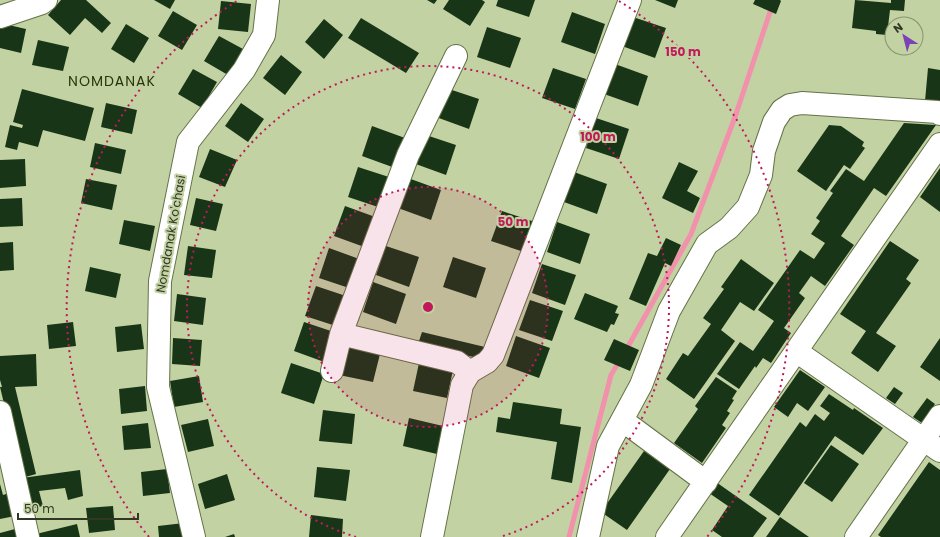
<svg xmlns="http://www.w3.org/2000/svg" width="940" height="537" viewBox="0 0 940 537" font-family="Poppins,sans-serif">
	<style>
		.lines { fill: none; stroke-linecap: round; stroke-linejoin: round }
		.stream { stroke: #f291ab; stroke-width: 5 }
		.building { fill: #183617 }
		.minor-casing { stroke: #647247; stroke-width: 24 }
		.minor { stroke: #fff; stroke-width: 22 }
		.ring { fill: none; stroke: #c2185b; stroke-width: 2; stroke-dasharray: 2 4 }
		.labels { text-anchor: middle; stroke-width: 4; stroke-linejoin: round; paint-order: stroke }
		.street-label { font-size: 12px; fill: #313724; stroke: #c2d2a3 }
		.quarter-label { font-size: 14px; letter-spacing: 1px; fill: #2a350b; stroke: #c2d2a3 }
		.centre { fill: #c2185b; stroke: #c2d2a3; stroke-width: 2 }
		.ring-label { font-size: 12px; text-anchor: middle; font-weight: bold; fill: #c2185b; stroke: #c2d2a3; stroke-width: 4; stroke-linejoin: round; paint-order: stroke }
	</style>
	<rect width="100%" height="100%" fill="#c2d2a3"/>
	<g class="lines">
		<path class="stream" d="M626,350L691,234L735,117L774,0
			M569,537L611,375L620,360"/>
	</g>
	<path class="building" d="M61,0H86L111,23L102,33L85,18L70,35L48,15Z
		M154,0H175L170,9Z
		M427,0H437L434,4Z
		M449,0H482L485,2L470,26L443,9Z
		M498,0H535L529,17L496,6Z
		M655,0H678L675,8Z
		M755,0H780L781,1L776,14L753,4Z
		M855,0L891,3V0H905L904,11L890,10L887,35L876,34V31L852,28Z
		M221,1L251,4L248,32L218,29Z
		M173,11L197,25L182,50L158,36Z
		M572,12L605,24L595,54L561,42Z
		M633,17L666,28L655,58L622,46Z
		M361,18L419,53L406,73L348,38Z
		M324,19L343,35L324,59L305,42Z
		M0,23L26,29L21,53L0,48Z
		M126,24L149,38L134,63L111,49Z
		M487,27L521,38L510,68L477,57Z
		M219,36L243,49L228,75L204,61Z
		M38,40L69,47L63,71L32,65Z
		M281,55L302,72L285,95L263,78Z
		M615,64L648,76L638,106L604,94Z
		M553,68L586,79L575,109L542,98Z
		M928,68L940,70V102L925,101Z
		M193,69L217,82L202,108L178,94Z
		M446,88L479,99L469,129L436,117Z
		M22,89L94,108L85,141L43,130L38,147L19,142L17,150L5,147L10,125L22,128L23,125L13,122Z
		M106,103L137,110L132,134L101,127Z
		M241,103L264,119L248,142L225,126Z
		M596,118L629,129L619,159L586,148Z
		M904,123L936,125L886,196L874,188L841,236L854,245L825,286L811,276L799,293L805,298L784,328L791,333L771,363L763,358L756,368L755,366L739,389L717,374L740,342L753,351L774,321L758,310L800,250L814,259L825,243L811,234L820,221L816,218L833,193L830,191L846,169L864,181Z
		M829,125L841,126L864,142L862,146L865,148L850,169L844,165L826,191L797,171Z
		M372,126L405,138L395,168L362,156Z
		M423,134L456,145L446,175L413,163Z
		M95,143L126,150L121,174L90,167Z
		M210,149L237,160L225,187L199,177Z
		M25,159L26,186L0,188V160Z
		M679,162L698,171L687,191L700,198L693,213L662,198Z
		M358,167L392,178L381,208L348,197Z
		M940,168V212L920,197Z
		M574,172L607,184L597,214L564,202Z
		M408,178L441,190L431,220L398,208Z
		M86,179L117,185L112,210L81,203Z
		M22,198L23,226L0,227V199Z
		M196,198L223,204L216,231L190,225Z
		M345,206L378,218L367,248L334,236Z
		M502,211L535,222L524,252L491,241Z
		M124,220L155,226L150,251L119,244Z
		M557,222L590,234L580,264L547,252Z
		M666,238L681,245L671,266L665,263L646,306L629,299L648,253L657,256Z
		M890,241L919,260L906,279L911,283L876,333L896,346L878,372L851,353L866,331L840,314Z
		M13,242L14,270L0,271V243Z
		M188,246L216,250L212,278L184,275Z
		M386,246L419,257L409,287L376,275Z
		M329,248L362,260L352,289L319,278Z
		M453,257L486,268L476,298L443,287Z
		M741,259L774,283L754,311L740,302L721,330L735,341L694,399L666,379L683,353L688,356L711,324L703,318L724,289L721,287Z
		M542,264L576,275L565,305L532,293Z
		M90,267L121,274L116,298L85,291Z
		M373,282L406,294L396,324L363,312Z
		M316,286L349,297L339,327L305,316Z
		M585,293L618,306L615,313L619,314L614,325L611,324L607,332L574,319Z
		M177,294L206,298L203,325L174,321Z
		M530,300L563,311L552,341L519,330Z
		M73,322L76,346L49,349L47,325Z
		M304,322L337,333L327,363L294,351Z
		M141,324L144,349L117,352L115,327Z
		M422,332L485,347L482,359L418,344Z
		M516,336L550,348L539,378L506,366Z
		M173,338L202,340L200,366L172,364Z
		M940,338V381L920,367Z
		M614,339L639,350L630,371L604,360Z
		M346,347L380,354L373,382L339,375Z
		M36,354L37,386L15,387L36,474L22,478L0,387H2L0,380V356Z
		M291,363L324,374L314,404L281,393Z
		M419,363L453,370L447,398L413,391Z
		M800,370L825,387L808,411L797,403L788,417L774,407Z
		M199,376L203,402L174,407L170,381Z
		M716,377L737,391L732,399L734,400L727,411L730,413L722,425L726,428L702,463L674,443L698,409L695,406Z
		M145,386L147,411L121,414L119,389Z
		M894,387L903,393L895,404L886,398Z
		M829,394L853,410L854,408L883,428L863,455L835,436L779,516L749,495L800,422L806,427L815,414L824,421L830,413L820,406Z
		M927,398L935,404L922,423L913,417Z
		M513,402L562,409L560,424L581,427L572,483L551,479L557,442L496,432L498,417L510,419Z
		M323,410L355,414L352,444L319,441Z
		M409,418L443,426L437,454L403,446Z
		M208,419L214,446L188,452L181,425Z
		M148,423L151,448L124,450L122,426Z
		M831,445L859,464L832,502L804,483Z
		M644,451L670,469L627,530L601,512Z
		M929,462L940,470V537H881L878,535Z
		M317,467L350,470L346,501L314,497Z
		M167,469L170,493L143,496L141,472Z
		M80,470L83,496L68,500L65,488L39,491L43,506L30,509L22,478Z
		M227,474L235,500L205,509L198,484Z
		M716,482L767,518L753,537H722L712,530L728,506L709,493Z
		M0,484L3,495L9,493L15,516L0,519Z
		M113,506L115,530L89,533L86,508Z
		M311,515L343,519L342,537H309Z
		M780,517L809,537H766Z
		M184,523L185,537H159L158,526Z
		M77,524L80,537H37L36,534Z
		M15,529L17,537H0V533Z
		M234,534L235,537H225Z"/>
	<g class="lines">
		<g class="minor-casing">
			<path id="minor" d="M0,17L42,3L46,0
				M341,334L457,362L470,372
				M796,351L940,451
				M332,371L341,334L408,155L456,56
				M0,412L28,537
				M622,420L706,482
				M194,537L158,387L160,281L188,142L244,70L264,35L268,0
				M432,537L462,385L470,372L487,362L493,355L630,0
				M588,537L608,446L641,385L669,311L707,244L729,228L748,207L761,175L764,151L774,122L782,110L790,105L802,103L938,112L940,114
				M667,537L940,144
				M856,537L940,416"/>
		</g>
		<use href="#minor" class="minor"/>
	</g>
	<circle cx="428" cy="307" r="120" fill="#c2185b" fill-opacity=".12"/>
	<g class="ring">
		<circle cx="428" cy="307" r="120"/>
		<path d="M356 537A241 241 0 1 1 500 537"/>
		<path d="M149 537A361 361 0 0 1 237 1M619 1A361 361 0 0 1 707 537"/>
	</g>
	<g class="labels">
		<g class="street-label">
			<text transform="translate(171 234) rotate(-80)" y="4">Nomdanak Ko'chasi</text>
		</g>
		<g class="quarter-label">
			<text x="112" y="86">NOMDANAK</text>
		</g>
	</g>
	<circle cx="428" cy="307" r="6" class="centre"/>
	<g class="ring-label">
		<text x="683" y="56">150 m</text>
		<text x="598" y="141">100 m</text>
		<text x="513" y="226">50 m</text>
	</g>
	<g transform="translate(904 36) rotate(324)"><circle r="19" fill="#c2d2a3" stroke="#889470"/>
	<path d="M0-3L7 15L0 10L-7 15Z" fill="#7b41b7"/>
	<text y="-6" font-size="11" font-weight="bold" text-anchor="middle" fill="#313724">N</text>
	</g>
	<path d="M18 513v6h120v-6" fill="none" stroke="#313724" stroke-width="2"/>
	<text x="24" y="513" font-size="12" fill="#313724" stroke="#c2d2a3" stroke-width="3" paint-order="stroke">50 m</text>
</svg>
